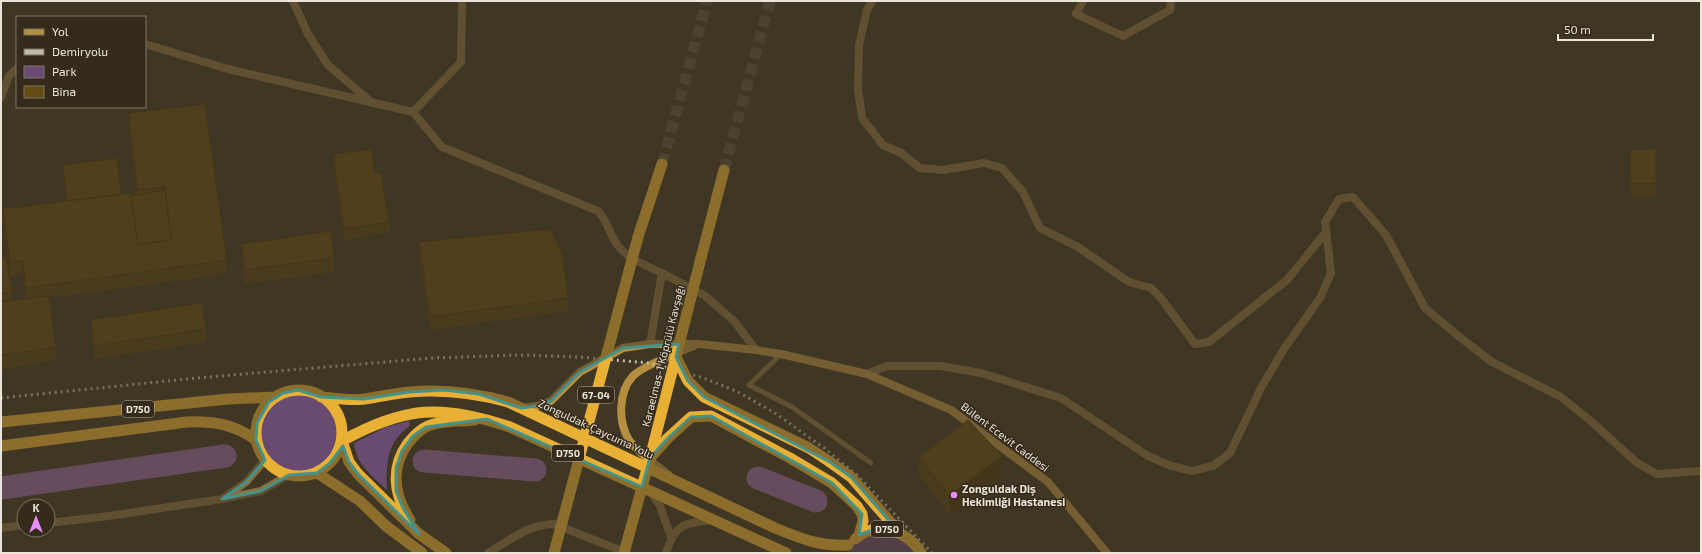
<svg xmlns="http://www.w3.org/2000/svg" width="1702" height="554" viewBox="0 0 1702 554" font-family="'Exo 2',sans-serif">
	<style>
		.green { fill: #694a70 }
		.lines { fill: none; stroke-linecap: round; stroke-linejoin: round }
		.river { stroke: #94679f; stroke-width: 23 }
		.trunk-tunnel { stroke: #59503f; stroke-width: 11; stroke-dasharray: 11 5.5; stroke-linecap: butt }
		.service { stroke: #887041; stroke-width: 5 }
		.minor { stroke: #887041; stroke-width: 8 }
		.secondary { stroke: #b68e40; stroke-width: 8 }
		.trunk { stroke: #e8b035; stroke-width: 11 }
		.rail { stroke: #bfb8ab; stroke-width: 3; stroke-dasharray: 2 4; stroke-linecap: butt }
		.trunk-bridge { stroke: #e8b035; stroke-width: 11 }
		.wall { fill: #564010 }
		.shaded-wall { fill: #46340d }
		.building { fill: #644b13; stroke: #46340d }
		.marked { fill: none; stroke: #469289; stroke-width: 3; stroke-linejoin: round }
		.poi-dot { fill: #e98dfe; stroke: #352b1a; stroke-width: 1.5 }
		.labels { text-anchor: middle; stroke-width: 3; stroke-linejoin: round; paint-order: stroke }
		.shield { fill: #352b1a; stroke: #b4aca0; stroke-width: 1 }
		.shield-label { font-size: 10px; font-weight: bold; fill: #eae4d9 }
		.street-label { font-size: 11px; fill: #eae4d9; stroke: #352b1a }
		.poi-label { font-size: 11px; font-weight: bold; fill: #eae4d9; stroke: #352b1a; text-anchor: start }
	</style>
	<rect width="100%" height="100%" fill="#3f3624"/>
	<path class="green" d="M259 433a40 40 0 1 1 80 0a40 40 0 1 1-80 0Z
		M409,421L410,426C387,442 386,463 387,490C372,476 356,464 354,443L386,427Z
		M872,533L898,535L917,553H847L854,544Z"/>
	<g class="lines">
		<path class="river" d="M424,461L535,470
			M758,478L816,501
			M1,488L225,456"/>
		<path class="trunk-tunnel" d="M662,164L707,1
			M724,170L770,1"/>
		<path class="service" d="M781,354L749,385L792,407L871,463"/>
		<path class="minor" d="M293,1L308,34L328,65L370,101
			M872,1L867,10L859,45L858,89L862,118L883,145L901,153L920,168L943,170L984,163L1002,168L1023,192L1040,228L1078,247L1129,282L1151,288L1160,297L1195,344L1209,342L1287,280L1326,232
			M1083,1L1076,14L1123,36L1170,10L1171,1
			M145,44L228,69L413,112L442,147L598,211C609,223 609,235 619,247C629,260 648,266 662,273
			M1,97L9,76L17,68
			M413,112L461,62L462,1
			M650,344L662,273L704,295L734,321L756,350
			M867,374L887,366H940L981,373L1061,398L1148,456L1171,466L1192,471L1213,466L1230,453L1261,388L1284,349L1320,298L1331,273L1325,222L1339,199L1353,197L1386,235L1425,308L1457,335L1492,362L1561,397L1592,422L1637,463L1657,474L1701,471
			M650,491L660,506L671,537
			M226,496L246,482L265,460
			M48,523L109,516L222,499L261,491L289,475
			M1,528L24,525
			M488,553C510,540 529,524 554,524L627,553
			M666,553C675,523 685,523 714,520"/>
		<path class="secondary" d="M521,408L537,406L551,401L580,372L623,348L650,344H699L756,350L781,354L867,374L951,410L1048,482L1107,553
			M668,474C655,464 639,454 629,440C618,422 618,392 633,376C644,365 679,352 694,346"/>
		<path class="trunk" d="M638,237L662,164
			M701,258L724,170
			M256 433a43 43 0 1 1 86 0a43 43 0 1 1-86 0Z
			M321,397C336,398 350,401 364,399C380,397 395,393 410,392C444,389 475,393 508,402L775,528C800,538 820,547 848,545
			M1,422L228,399L276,397
			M1,446L187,422C213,421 234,424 256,440
			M650,458L668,438L691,417L711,416L790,458L832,483L857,506L862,514L863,521L859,535
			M830,462L851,477L900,533
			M317,473L360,501L386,526L422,553
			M410,520C394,495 390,468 408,443C413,437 419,430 426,427C440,420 460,422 475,420
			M855,539C876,520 908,531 921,553
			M446,553L419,534L358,474L349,462L342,441C405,406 442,404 510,427L786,553"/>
		<path class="rail" d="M1,398L197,378L432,358L519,355L580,357L649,363L704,378L738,392L775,413L824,448L857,475L932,553"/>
		<path class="trunk-bridge" d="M676,357L688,381L704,397L809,448L830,462
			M554,553L638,237
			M624,553L650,458L701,258"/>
	</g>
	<path class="wall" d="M129,113L227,260V274L50,298L56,347V360L1,369V258L12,292V301L26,299L23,274L10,276L3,223V209L66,201L63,175V165L121,194L131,196L136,195L129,126Z
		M1630,150L1656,183V196L1631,197Z
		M333,154L389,222V232L344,240L333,164Z
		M419,242L568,298V311L430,330L419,256Z
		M242,244L334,258V272L245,284L242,257Z
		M91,320L206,329V342L95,359L91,333Z
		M919,457L1002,475L949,515L919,475Z"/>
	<path class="shaded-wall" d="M1002,456V475L949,515V496Z"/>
	<path class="building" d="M205,104L227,260L26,288L23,261L10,263L3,209L131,193L138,245L171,240L165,187L137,190L129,113Z
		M371,149L375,173L381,172L389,222L344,229L333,154Z
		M1656,149V183L1631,184L1630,150Z
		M117,158L121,194L67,201L63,165Z
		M165,190L171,240L138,245L131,196Z
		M550,229L562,252L568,298L430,317L419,242Z
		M331,231L334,258L245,270L242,244Z
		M6,257L12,292L1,293V258Z
		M49,296L56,347L1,355V302Z
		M202,303L206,329L95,346L91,320Z
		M968,420L1002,456L949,496L919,457Z"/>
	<path d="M0 0H1702V554H0ZM679,344L676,357L688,381L704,397L830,462L851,477L900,533L872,530L859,535L862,514L832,483L711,416L691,417L668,438L650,458L642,487L487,419L426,427L413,436L402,451L396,468V491L403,508L419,534L358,474L349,462L343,446L330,463L317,473L289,475L261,491L222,499L246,482L265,460L256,440L257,423L269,402L283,393L298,390L321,397L364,399L409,392L444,390L479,394L521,408L537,406L551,401L580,372L623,348Z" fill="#3f3624" fill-opacity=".55" fill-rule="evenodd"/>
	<path class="marked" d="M679,344L676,357L688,381L704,397L830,462L851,477L900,533L872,530L859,535L862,514L832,483L711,416L691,417L668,438L650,458L642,487L487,419L426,427L413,436L402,451L396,468V491L403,508L419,534L358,474L349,462L343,446L330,463L317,473L289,475L261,491L222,499L246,482L265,460L256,440L257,423L269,402L283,393L298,390L321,397L364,399L409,392L444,390L479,394L521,408L537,406L551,401L580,372L623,348Z"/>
	<circle class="poi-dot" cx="954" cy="495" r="4"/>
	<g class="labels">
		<g class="shield">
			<rect x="578" y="387" width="36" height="16" rx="3"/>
			<rect x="122" y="401" width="32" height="16" rx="3"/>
			<rect x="552" y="445" width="32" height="16" rx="3"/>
			<rect x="871" y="521" width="32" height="16" rx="3"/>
		</g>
		<g class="shield-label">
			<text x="596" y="399">67-04</text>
			<text x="138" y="413">D750</text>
			<text x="568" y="457">D750</text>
			<text x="887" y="533">D750</text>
		</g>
		<g class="street-label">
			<text transform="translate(663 356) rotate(-76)" y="4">Karaelmas-1 Köprülü Kavşağı</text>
			<text transform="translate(596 429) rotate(25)" y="4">Zonguldak-Çaycuma Yolu</text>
			<text transform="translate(1005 437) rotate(37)" y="4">Bülent Ecevit Caddesi</text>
		</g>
		<g class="poi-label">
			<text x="962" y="493">Zonguldak Diş<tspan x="962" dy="13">Hekimliği Hastanesi</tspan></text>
		</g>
	</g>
	<rect width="1702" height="554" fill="none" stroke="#eae4d9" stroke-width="4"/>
	<rect x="16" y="16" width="130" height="92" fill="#352b1a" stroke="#7d7566"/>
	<rect x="24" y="29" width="20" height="6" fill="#b68e40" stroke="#7d7566"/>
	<text x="52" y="36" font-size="12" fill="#eae4d9">Yol</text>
	<rect x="24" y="49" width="20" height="6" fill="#bfb8ab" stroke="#7d7566"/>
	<text x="52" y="56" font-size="12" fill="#eae4d9">Demiryolu</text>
	<rect x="24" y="66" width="20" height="12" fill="#694a70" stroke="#7d7566"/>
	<text x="52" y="76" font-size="12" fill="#eae4d9">Park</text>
	<rect x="24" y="86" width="20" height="12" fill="#644b13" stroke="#7d7566"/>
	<text x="52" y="96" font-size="12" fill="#eae4d9">Bina</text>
	<g transform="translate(36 518)"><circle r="19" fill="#352b1a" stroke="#7d7566"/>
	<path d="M0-3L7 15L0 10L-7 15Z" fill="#e98dfe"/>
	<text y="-6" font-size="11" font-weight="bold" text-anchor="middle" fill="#eae4d9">K</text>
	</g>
	<path d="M1558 34v6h95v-6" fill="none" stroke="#eae4d9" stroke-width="2"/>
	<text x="1564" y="34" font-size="12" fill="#eae4d9" stroke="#352b1a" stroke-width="3" paint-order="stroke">50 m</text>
</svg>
